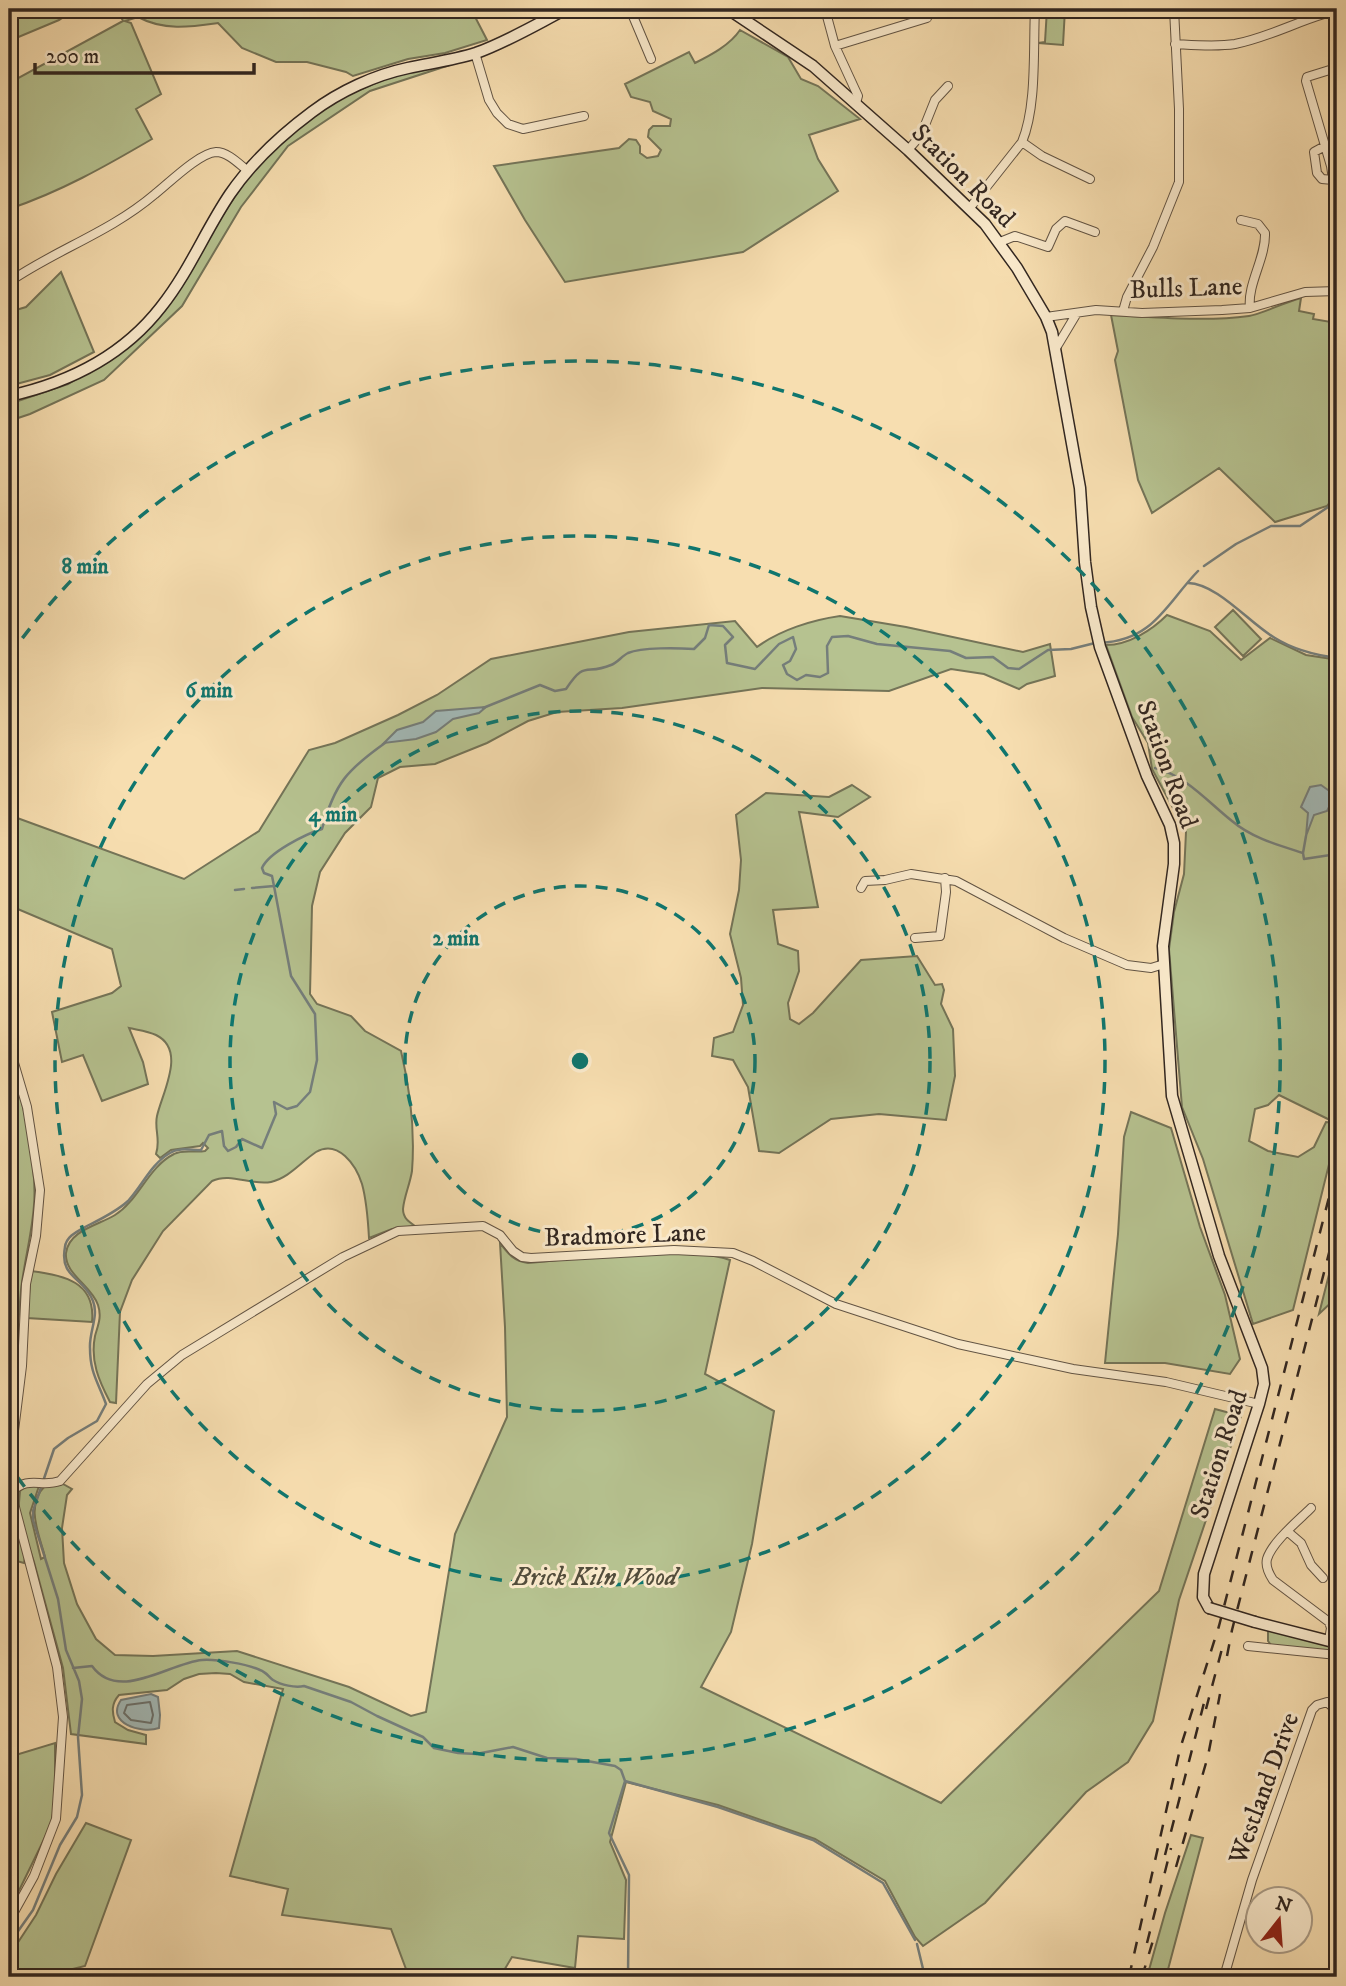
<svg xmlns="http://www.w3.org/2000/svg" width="1346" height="1986" viewBox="0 0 1346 1986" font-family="'IM FELL DW Pica',serif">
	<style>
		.green { fill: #b6c290; stroke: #747458; stroke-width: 2; fill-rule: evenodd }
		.water { fill: #a2b9b7; stroke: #757e7b; stroke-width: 2 }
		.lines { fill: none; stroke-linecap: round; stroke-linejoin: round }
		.shore { stroke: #6a706c; stroke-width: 2 }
		.stream { stroke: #757e7b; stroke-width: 2.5 }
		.street-casing { stroke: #625444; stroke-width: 10 }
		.secondary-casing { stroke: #312620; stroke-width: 13 }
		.street { stroke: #faeacc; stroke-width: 8 }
		.secondary { stroke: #faeacc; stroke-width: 10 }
		.rail { stroke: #312620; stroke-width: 2.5; stroke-dasharray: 12 12; stroke-linecap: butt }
		.secondary-bridge-casing { stroke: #312620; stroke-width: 13; stroke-linecap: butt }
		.secondary-bridge { stroke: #faeacc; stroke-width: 10 }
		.ring { fill: none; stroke: #0f766e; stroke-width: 3.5; stroke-dasharray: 12 9 }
		.labels { text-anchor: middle; stroke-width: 6; stroke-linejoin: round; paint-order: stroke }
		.street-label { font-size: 26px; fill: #312620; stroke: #faeacc }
		.park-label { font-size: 26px; font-style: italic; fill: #524d3c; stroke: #faeacc }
		.centre { fill: #0f766e; stroke: #faeacc; stroke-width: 3.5 }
		.ring-label { font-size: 21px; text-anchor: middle; font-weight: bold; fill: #0f766e; stroke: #faeacc; stroke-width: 6; stroke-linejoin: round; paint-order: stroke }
	</style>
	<rect width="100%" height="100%" fill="#f7deb0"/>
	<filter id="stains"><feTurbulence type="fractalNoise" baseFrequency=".00286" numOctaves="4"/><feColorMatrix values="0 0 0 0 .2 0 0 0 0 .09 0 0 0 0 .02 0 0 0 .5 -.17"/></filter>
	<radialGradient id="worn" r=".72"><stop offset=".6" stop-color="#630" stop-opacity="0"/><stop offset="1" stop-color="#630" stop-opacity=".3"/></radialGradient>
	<path class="green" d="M9,9H75L59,20L9,41Z
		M117,9H471L487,40L445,53L408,59L353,76L346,72L307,62H276L242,48L218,23C190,27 164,31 138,17L125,21L131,23L161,94L136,109L152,139C106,166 60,192 9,209V83L123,21Z
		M1047,9H1065L1063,45L1038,43L1045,42Z
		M740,30L788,57L801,79L818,86L860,119L809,135L818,159L838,191L743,252L565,282L525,220L494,166L619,148L629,139L636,140L640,146V153L647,158L658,156L661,150L648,137L649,130L653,126H670L671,119L653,111L650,102L631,97L625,84L689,52L695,63C711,55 730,45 740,30Z
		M459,62L370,91L288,146L241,207L182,306L104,380L30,414L9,421V404L68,384L129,346L208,238L248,176L272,149L331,102L399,73Z
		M61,272L94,352L50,375L9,386V312L26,307Z
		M1301,298L1299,311L1314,314L1313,319L1337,323V494L1327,506L1275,522L1219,468L1152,513L1138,480L1115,360L1118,351L1111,315C1156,317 1204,322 1249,316C1262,314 1285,302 1301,298Z
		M1233,610L1261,639L1243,656L1215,627Z
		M1167,615L1210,631L1241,660L1270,638L1306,655L1332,659L1337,665V1132L1293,1310L1253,1324L1203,1159L1182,1107L1169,949L1174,912L1184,874L1186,832L1152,769L1148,743L1132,717L1106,645C1129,645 1152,630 1167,615ZM1279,1095L1336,1123L1326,1122L1314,1147L1298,1157L1268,1151L1249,1141L1255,1109L1268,1105Z
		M840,616L906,627L1023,652L1050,644L1055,676L1027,684L1019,689L984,674L951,669L889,691L762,688L622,708L557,712L528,721L487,743L435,764L400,767L378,778L371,807L345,833L320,872L312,906L310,994L317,1004L351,1016L365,1031L401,1051C410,1089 415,1132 412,1171C410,1184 404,1197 403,1209C403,1218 409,1222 415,1226L392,1229L369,1238C368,1220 367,1202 362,1184C356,1165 338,1139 316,1152C301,1162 289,1178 271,1182C251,1186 231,1172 212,1181L163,1231L132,1280L120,1312L116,1403L110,1402C99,1381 90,1361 95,1336C98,1325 102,1317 98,1305C92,1286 64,1274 66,1253C69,1230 99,1225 115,1215C139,1200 148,1167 174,1154C183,1149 195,1153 205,1151L208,1148L203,1143L200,1146L171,1150L160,1158L156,1154C161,1140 154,1129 157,1116C162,1093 187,1050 156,1035C148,1031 138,1030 129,1028L143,1062L148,1084L102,1101L83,1055L62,1062L52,1012L112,993L121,986L112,949L13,907L9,938V815L184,879L259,831L309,750L335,743L398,715L437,695L491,659L629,632L735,621L757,647C780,630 812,620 840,616Z
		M852,785L870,797L838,817L799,812L818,907L773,910L778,944L798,951L799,971L788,1003L790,1019L799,1024L813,1013L861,960L917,956L935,985L942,984L944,990L941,1004L953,1029L955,1076L946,1120L879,1114L831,1119L779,1153L759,1151L748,1087L733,1060L712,1056L714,1038L733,1032L743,1005L741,978L730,934L739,890L741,860L736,815L766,793L829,797Z
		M9,1063C24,1095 37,1170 34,1205C32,1234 24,1262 21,1290C17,1335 15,1380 9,1424Z
		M1131,1112L1171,1128L1200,1227L1225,1295L1240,1359L1230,1374L1165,1363H1105L1118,1234L1124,1137Z
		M500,1243C508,1254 514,1261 528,1263C585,1258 677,1243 730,1260L705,1374L774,1411L752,1544L731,1632L701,1687L941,1803L1159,1591L1215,1409L1241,1416L1179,1600L1153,1721L1128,1762L1086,1792L985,1903L923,1946L915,1937L885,1881L815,1839L718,1805L626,1782L610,1842L626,1880L624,1939L578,1936L575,1968L512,1957L500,1977H409L391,1929L282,1915L288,1889L230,1876L283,1689L244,1682L230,1674L216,1673L199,1674L184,1679L167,1690L119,1695C111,1704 112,1712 115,1722L128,1730L146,1735V1744L71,1734L63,1668L34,1562L18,1514L20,1491L29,1484L39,1486L30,1513L41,1559L45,1557C39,1534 25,1505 45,1486L63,1484L72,1489L67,1495L62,1528L64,1563L77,1604L96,1639L115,1655L153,1656L237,1651L349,1687L411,1716L426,1712L455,1534L507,1417L505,1327Z
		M1337,1243V1297L1319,1314Z
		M31,1271C64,1275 96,1282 92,1322L27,1318Z
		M10,1506L25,1557L24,1563L9,1559Z
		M1268,1630L1337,1648V1652L1271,1645L1268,1641Z
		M55,1743V1803L51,1825L9,1911V1757Z
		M86,1823L131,1840L85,1966L40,1977H9V1956L36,1915L56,1874Z
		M1191,1835L1203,1838L1166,1977H1147L1165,1913Z"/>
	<path class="water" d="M486,707L479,713L453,719L436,732L416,739L384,743L397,730L423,722L436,711Z
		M1321,785L1335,795L1327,811L1314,815L1306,836L1308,813L1301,807L1310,787Z
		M151,1694L158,1697L160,1715L159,1728C141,1734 105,1723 121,1700Z"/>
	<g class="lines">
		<path class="shore" d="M150,1702L153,1715L151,1723L131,1720L124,1713L127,1705Z"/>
		<path class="stream" d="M1204,566L1236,544L1271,526H1300L1337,501
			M1188,583C1218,584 1249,623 1275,638C1294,650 1315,655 1337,658
			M1101,643C1154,640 1166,604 1198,571
			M483,708L540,685L555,691L566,689C586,659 585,676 611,665C617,663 622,656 628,653C642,647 678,648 694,649L705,638L709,625L723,626L733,637L725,645L727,663L755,669L779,644L793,637L796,649L790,661L783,665L787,674L797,680L806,675L820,677L828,673L827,646L832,637L848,636L877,644L950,651L966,658L993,657L1008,668L1019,669L1048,650L1071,649L1095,643
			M1155,768C1185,775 1208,802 1232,821C1252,838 1278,845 1303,853L1304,859L1337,854
			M1303,853L1306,836
			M252,888L274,886L272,876L264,873L262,868C269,852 306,834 322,829C335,783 347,770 385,743
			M235,890L244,889
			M73,1668L92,1666C119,1703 169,1663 202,1660C217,1659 247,1664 260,1670C266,1672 269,1677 273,1680C281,1685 295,1688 304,1686L351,1702L377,1716L423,1737L434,1748L458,1753L476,1754L513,1747L547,1758L576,1759L615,1766L621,1770L625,1781L718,1807L813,1840L883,1883L915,1940
			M625,1781L609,1833L629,1875L628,1977
			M9,1944L33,1910L60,1845L77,1817L82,1795L78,1737L82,1699L79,1681L66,1650L58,1599L33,1520V1511L54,1449L68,1438L97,1421L106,1404C98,1382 90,1373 90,1348C89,1332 99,1316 93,1301C84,1277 59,1278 65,1247C66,1236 78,1231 87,1226C101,1219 116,1212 128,1201C142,1186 151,1164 170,1153C179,1147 191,1150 201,1150L209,1135L222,1131L224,1146L228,1151L236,1147L242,1139L262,1148L276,1114L274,1102L287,1109L297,1106L310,1092L317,1060L315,1014L291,976L274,886
			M917,1944L925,1977"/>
		<g class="street-casing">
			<path id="street" d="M630,9L651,59
				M825,9L835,46L858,96L856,103
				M1175,44C1194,45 1216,47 1235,44C1266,38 1294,23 1324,14
				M835,46L927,18
				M475,53L489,100L497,113L508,124L523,129L584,116
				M1336,68L1307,77L1306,81L1331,166L1337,206
				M1022,142L1042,156L1090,179
				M1325,146L1314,152L1317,173L1322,179L1333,180
				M908,150L921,135L935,100L948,86
				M969,209L1022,142C1037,106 1033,49 1035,9
				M1241,220L1258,224L1265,233C1266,258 1247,284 1250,308
				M1000,242L1015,236L1048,247L1056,229L1065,221L1095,232
				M9,282C57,249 109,233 155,194C169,183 199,153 216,152C228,152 239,164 248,171
				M1123,311L1127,297L1153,247L1179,182V109L1174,9
				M1046,317L1096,310L1142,313L1222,310L1250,308L1305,292L1337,291
				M1056,348L1077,313
				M861,888L865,881L885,880L911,874L956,881L1064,938L1127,965L1151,968L1164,964
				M915,938L940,936L946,892L945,878
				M9,1046L27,1107L40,1190L36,1236L26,1284L22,1366L11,1455V1492L57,1667L63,1717L56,1819L34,1876L9,1921
				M11,1492C30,1475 40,1488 60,1481L147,1384L182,1355L343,1257L398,1231L483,1226L500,1235L513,1251L522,1257L531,1258L674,1250L733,1253L753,1261L836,1304L958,1344L1073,1369L1166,1382L1259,1404
				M1311,1508C1299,1520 1272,1542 1267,1559C1265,1567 1269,1574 1273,1580L1329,1622L1331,1628L1329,1640
				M1287,1531L1301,1543L1311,1565L1323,1578
				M1248,1646L1337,1655
				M1224,1977L1252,1880L1312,1710L1317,1705L1327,1702L1337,1711"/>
		</g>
		<g class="secondary-casing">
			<path id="secondary" d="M728,9L813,66L908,150L985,224L1017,268L1046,317L1052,332L1080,488L1085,562L1091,607L1100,647L1147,776L1170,825L1174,843V864L1163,946L1172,1096L1219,1256L1262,1368L1264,1384L1259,1404L1204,1574L1203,1597L1209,1608
				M9,396C68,383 123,356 161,307C189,272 205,231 230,194C252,162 281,135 312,112C340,91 375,75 408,68C431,63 454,60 476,53C507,42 537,24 566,9
				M1255,1622L1337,1643"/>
		</g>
		<use href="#street" class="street"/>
		<use href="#secondary" class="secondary"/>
		<path class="rail" d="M1227,1656L1232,1630L1337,1222
			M1206,1709L1223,1645
			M1165,1855L1205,1699
			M1176,1867L1208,1756L1220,1694
			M1147,1943L1171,1848
			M1129,1977L1180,1749L1219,1626L1337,1166
			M1142,1977L1154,1937"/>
		<g class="secondary-bridge-casing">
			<path id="secondary-bridge" d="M1209,1608L1255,1622"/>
		</g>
		<use href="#secondary-bridge" class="secondary-bridge"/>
	</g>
	<g class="ring">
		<circle cx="580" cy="1061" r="175"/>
		<circle cx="580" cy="1061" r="350"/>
		<circle cx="580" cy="1061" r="525"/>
		<path d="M10 655A700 700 0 1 1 10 1467"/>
	</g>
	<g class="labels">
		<g class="street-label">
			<text transform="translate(964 175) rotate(45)" y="9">Station Road</text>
			<text transform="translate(1186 287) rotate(-2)" y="9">Bulls Lane</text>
			<text transform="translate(1168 764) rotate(70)" y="9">Station Road</text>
			<text transform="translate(625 1234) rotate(-2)" y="9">Bradmore Lane</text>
			<text transform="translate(1218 1454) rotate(-72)" y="9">Station Road</text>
			<text transform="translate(1263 1788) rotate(-70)" y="9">Westland Drive</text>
		</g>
		<g class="park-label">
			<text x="595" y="1585">Brick Kiln Wood</text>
		</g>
	</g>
	<circle cx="580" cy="1061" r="10" class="centre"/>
	<g class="ring-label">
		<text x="85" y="573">8 min</text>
		<text x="209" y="697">6 min</text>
		<text x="333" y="821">4 min</text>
		<text x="456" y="945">2 min</text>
	</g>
	<rect width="1346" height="1986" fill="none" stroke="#f7deb0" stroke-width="35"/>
	<rect x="10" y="10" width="1325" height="1965" fill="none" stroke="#312620" stroke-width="3.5"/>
	<rect x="18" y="18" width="1311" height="1951" fill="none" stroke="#312620" stroke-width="2"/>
	<g transform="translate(1279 1920) rotate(17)"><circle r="33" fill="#faeacc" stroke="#aa9c87" stroke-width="2"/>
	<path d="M0-5L12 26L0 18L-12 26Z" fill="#8f2418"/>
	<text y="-10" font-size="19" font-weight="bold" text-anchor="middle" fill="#312620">N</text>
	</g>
	<path d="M35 63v10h219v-10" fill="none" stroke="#312620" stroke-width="3.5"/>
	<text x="46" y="63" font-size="21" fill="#312620" stroke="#faeacc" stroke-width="5" paint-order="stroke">200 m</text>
	<rect width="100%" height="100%" filter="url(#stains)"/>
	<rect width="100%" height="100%" fill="url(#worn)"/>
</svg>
